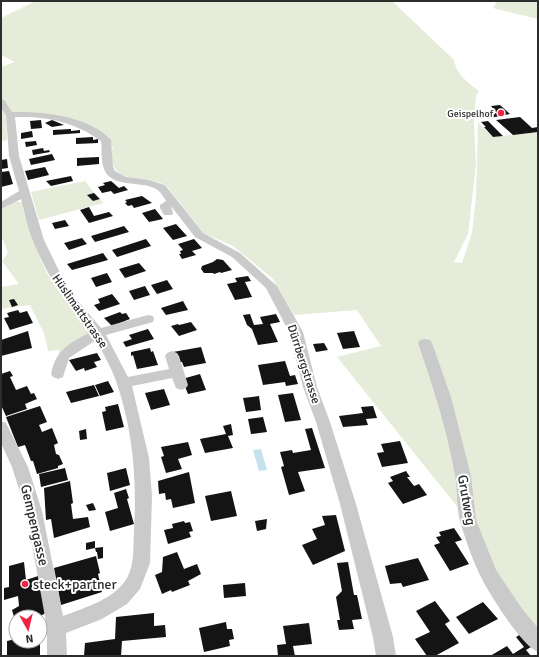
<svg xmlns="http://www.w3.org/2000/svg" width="539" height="657" viewBox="0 0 539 657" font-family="Signika,sans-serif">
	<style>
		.green { fill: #e5ecd9 }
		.water { fill: #c4e1ed }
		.building { fill: #141414 }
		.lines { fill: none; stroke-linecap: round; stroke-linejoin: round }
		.minor { fill: #cacaca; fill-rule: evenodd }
		.poi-dot { fill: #f12343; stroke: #fff; stroke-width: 1.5 }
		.labels { text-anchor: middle; stroke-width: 4; stroke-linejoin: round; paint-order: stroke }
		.far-poi-label { font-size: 10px; fill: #2d2d2d; stroke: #fff; text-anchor: end }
		.street-label { font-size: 12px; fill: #2d2d2d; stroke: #fff }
		.near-street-label { font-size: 14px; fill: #2d2d2d; stroke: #fff }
		.near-poi-label { font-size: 14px; fill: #2d2d2d; stroke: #fff; text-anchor: start }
	</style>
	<rect width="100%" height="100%" fill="#fff"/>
	<path class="green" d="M36,1H392L454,60C456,74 468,83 479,91L476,95L474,125L476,164L468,234L454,262L462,263L472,233L476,197L478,122L493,137L538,132V643L513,612L468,520L337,357L381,346L357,310L294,315L273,279L233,246L203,233L166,185C151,178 115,183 112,161C111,156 111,153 113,148L106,140L58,117L10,115L1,102V67L15,62L1,55V18Z
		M497,1H538V19L493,8Z
		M1,105L6,113L7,140L1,141Z
		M85,181L94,193L88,195L93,201L100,199L103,203L39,220L31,192Z
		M15,201L24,203C30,226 35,250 46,271C59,294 76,314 91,334L59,354V350L48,351L44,333L30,305L1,309V287L19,284L2,261L8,253L1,235V208Z"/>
	<path class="water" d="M261,449L267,470L259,471L253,450Z"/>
	<path class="building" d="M500,105L510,114L490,118L486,114L497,113L491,106Z
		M520,117L532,128L538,127V132L513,135L496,120Z
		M41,120L42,128L31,129L30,121Z
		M52,120L64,125L52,127L45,123Z
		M488,121L503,136L493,137L484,127H486L481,122Z
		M71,129V131L80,130V133L53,135V130Z
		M32,131L33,137L21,139V133Z
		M93,137V140L98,139V143L76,144V138Z
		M36,141L37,145L26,147L25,142Z
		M43,148L44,151L49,150L50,152L33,155L32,150Z
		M52,154L55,160L31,165L29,159Z
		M99,157V164L77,166V158Z
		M7,159L8,168L1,169V160Z
		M45,167L49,175L28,180L25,171Z
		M9,171L13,184L1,187V172Z
		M71,176L73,181L51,186L46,181Z
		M111,181L119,188L124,186L128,190L114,194L111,191L102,193L98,187L105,185L103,183Z
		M94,193L100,199L93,201L87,195Z
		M142,196L152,203L134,208L132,205L128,206L125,203L127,202L125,200Z
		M89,207L94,216L109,212L113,216L89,223L80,210Z
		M155,209L163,219L149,222L142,213Z
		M65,220L69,226L55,229L52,223Z
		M176,224L187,236L173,240L163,228Z
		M124,226L129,232L95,242L91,236Z
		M82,238L87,244L69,250L64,243Z
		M146,239L151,246L117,257L112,250Z
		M194,239L202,248L192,251L196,255L182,259L179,254H181L180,251L183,250L178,244Z
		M103,253L108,260L72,270L67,264Z
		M217,259L223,260L232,270L221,273L220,272L214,274L213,273H204L201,269L202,266L213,262Z
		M139,263L146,271L125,278L119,269Z
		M107,273L112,282L96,287L91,278Z
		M248,276L251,281L245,282L252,297L235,300L227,284L237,282L235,278Z
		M167,280L173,289L157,294L151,285Z
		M145,286L150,295L134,300L129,291Z
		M112,294L120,304L99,311L94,305L100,303L98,299Z
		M14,299L18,305L12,307L9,300Z
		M183,301L188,310L166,315L161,308Z
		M18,310L20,313L27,311L33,323L10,330L4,318L9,317L7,313Z
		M120,312L122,314L126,313L130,319L112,326L104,318Z
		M250,314L254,325L263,324L260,317L276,314L280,322L270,324L278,342L258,345L252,329L247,325L243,315Z
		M191,322L197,330L179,336L171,326L178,324L179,325Z
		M148,329L154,339L126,347L123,342L132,339L129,335Z
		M28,331L32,348L1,356V340Z
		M354,331L360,347L343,349L337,333Z
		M324,343L328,350L316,352L313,344Z
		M201,347L206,363L184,367L182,362H180L173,352Z
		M150,348L151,352L153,351L158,365L137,369L133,355L131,356V352Z
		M97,353L101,360L94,362L97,367L85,371L84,368L76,371L69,360Z
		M285,361L290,376L295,375L298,384L286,386L285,382L263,385L258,365Z
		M10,371L13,376L10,377L16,390L27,386L31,394L34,393L37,399L25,404L27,409L6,416L1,405V374Z
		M200,374L206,390L188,394L182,379Z
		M108,381L114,392L100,396L95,385Z
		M94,385L99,396L71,403L66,392Z
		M164,389L170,405L151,410L145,393Z
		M293,393L301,420L285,422L278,395Z
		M259,396L261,410L246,412L243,398Z
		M118,404L124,427L106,431L102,412L106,411L105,407Z
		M40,406L47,422L39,425L42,432L52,428L58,443L54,445L56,454L59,455L63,464L58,466V468L37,474L33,461H31L25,445L18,447L6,417Z
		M373,406L377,418L366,419L368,425L343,427L339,416L363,413L361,407Z
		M263,417L267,432L251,434L248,419Z
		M231,424L233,435L228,436L233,448L205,453L200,439L226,434L223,426Z
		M312,428L325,468L298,472L305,491L289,495L281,467L284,466L280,452L292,450L293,453L311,450L305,429Z
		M86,429L87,439L80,440L79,431Z
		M400,441L408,463L382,467L377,453L384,452L381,444Z
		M188,442L192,455L178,459L182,469L166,473L161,457L164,456L161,447Z
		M65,468L68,480L41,487L39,474Z
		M126,468L130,485L110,491L107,473Z
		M406,471L410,477H407L414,486L419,484L427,495L403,504L388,483L393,481L390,477Z
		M189,472L195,503L173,508L171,499L166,500L165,493L159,494L158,481Z
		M70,481L73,503L71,504L73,519L88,517L90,527L54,538L51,519L46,520L44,488Z
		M126,489L129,498L127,499L134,524L110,531L105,512L118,508L114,493Z
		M231,491L237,516L211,521L205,496Z
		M93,503L96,510L89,511L86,505Z
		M336,515L345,551L313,565L302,545L317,539L312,529L325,525L322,516Z
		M267,519L266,529L257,531L255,521Z
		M184,521L185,523L190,522L193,531L189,532L191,537L168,544L164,530L173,528L172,524Z
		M454,528L462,540L455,542L469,564L450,571L434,545L440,543L436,537L441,536L439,532Z
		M95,541V548L86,550V543Z
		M103,547V558L98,559L97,552H96L95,548Z
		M177,552L184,569L197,564L201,574L188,581L190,585L172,592L171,590L162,594L155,575L162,572L163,557Z
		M96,556L100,573L98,574L102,592L61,605L54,568Z
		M418,558L429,580L403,587L401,583L390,584L385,566Z
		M24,562L26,580L41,575L50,611L38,617H16V624L12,610L19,606L18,596L4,600V588L9,587V566Z
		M348,562L354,595H357L362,619L352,620L354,629L339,630L337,620H340L336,597L342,591L337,563Z
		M245,583L246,596L224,598L223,585Z
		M435,601L450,621L445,624L459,643L435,656H427L415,639L430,632L416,611Z
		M483,602L498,619L469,634L456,617Z
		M154,613V626L165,625L166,637L122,641L121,656H84L85,643L115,639L116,617Z
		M226,622L227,629H232L234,639L229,640L230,646L204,652L199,628Z
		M309,623L312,644L293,646L295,656H278L277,645L286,644L283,626Z
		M526,631L536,644L526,650L531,656H490L507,646L513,654L524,647L516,637Z
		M16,639V641H40V656H7V641Z"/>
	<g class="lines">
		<path class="minor" d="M1,99L4,100L12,112C42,111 90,116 111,140L113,167L115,171L126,177L148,180L165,185L203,233L240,253L277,286L303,332L317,387L330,422L356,504L393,637L396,656H376L373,637L340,504L316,422L303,387L289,332L266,288L232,257L195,237L171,206L173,213L172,215H164L160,208V205L166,201C164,197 160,191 156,189C141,180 112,189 104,169C101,161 102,149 101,141C75,122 47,116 15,117L19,156L44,240L62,277L73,295L101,328L148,315L153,316L154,319L153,322L106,335L128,377L169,369L165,356L167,353L172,351L177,353L179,356L188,385L186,388L181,390L176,388L172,378L132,386L149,458L152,496L150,563L140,589L127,604L102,619L66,633L67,656H47V628L26,511L12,467L1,443V421L6,423L28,467L42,511L63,616C84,608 115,599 127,578C135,564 133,546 134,530C137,481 133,431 117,384C112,368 103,354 96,340L69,358L63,377L58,379L53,377L51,374C56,349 69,344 90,332C66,303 47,276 33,241C27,227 25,212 21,199L1,209V202L19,191L9,156L6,115L1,108Z
			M425,339L430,340L432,343L451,397L471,476L476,520L496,570L523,610L538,628V652C522,646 492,598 483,581C474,564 465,539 460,521C456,506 458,490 455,475C447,430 433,386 418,343L420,340Z"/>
	</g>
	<g class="poi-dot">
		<circle cx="501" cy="113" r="4"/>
		<circle cx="25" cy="584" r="4"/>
	</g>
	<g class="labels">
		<g class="far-poi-label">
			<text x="493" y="117">Geispelhof</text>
		</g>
		<g class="street-label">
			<text transform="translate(80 311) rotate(55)" y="4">Hüslimattstrasse</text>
			<text transform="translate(304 364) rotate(72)" y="4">Dürrbergstrasse</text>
		</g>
		<g class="near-street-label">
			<text transform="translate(467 500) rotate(80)" y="5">Grutweg</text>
			<text transform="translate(35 525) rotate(77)" y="5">Gempengasse</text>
		</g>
		<g class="near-poi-label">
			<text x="33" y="589">steck+partner</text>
		</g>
	</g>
	<rect width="539" height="657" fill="none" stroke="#2d2d2d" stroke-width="4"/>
	<g transform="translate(28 629) rotate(172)"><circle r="19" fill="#ffffff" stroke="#ababab"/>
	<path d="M0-3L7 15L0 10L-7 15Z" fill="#f12343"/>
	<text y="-6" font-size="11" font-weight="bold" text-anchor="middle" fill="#2d2d2d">N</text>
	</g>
</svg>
